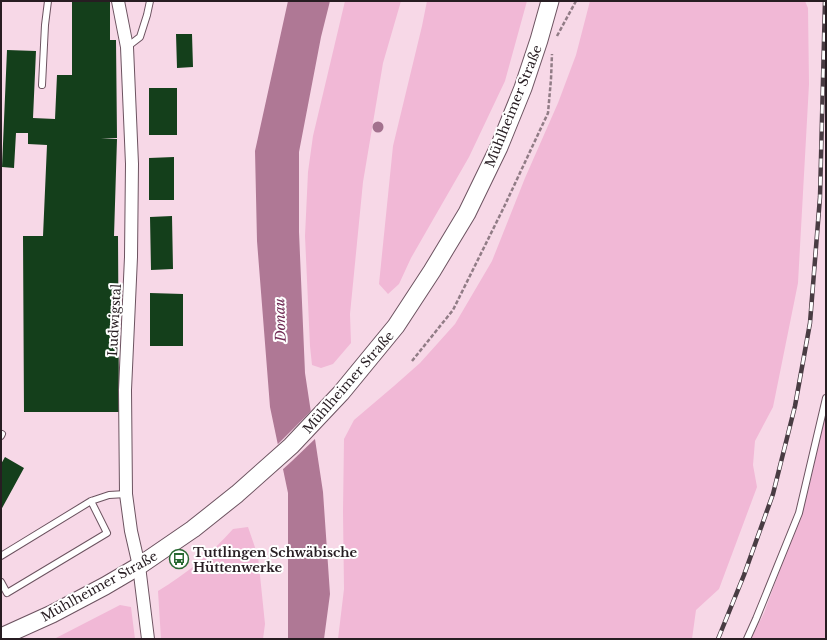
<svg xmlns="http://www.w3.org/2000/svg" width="827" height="640" viewBox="0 0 827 640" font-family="'Libre Baskerville',serif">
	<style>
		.green { fill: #f1b8d6 }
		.water { fill: #af7895 }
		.pier { fill: #f7d8e7 }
		.building { fill: #143f1b }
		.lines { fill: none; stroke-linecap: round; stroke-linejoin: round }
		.lane-casing { stroke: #6c5360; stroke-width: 8 }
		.street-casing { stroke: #6c5360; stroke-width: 14 }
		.secondary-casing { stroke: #6c5360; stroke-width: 19 }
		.path { stroke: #917c86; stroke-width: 2.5; stroke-dasharray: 4 2; stroke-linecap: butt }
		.lane { stroke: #fff; stroke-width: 6 }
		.street { stroke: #fff; stroke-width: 12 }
		.secondary { stroke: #fff; stroke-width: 17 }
		.rail-casing { stroke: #493c43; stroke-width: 4.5 }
		.rail { stroke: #fff; stroke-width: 3; stroke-dasharray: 9; stroke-linecap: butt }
		.tree { fill: #a3718e }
		.labels { text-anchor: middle; stroke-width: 4; stroke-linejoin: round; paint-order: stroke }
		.street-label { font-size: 13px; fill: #271d22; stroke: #fff }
		.poi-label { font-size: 13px; font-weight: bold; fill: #271d22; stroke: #fff; text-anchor: start }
		.water-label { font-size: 14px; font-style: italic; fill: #6f2b54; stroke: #fff }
	</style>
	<rect width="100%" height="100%" fill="#f7d8e7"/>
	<path class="green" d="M345,1H401L383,63L363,182L350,314L351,343L333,364L321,368L312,365L310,346L305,236L308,172L313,136Z
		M427,1H527L505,81L469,157L411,258L399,284L388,294L379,284L393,146L422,26Z
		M590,1H805L808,8L809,84L798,283L773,407L755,441L753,465L757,487L719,589L696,610L692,639H338L344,589L343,512L344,439L354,420L394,386L420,363L455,324L492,261L525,178L558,103L576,55Z
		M826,412V639H751L764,613L807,496Z
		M248,527L258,556L265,624L263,639H161L158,591C186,574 212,553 233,529Z
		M120,605L131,607L135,639H54Z"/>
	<path class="water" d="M288,1H330L321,37L299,152V232L305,373L323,492L330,594L324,639H288V493L270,407L257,241L255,151Z"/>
	<path class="pier" d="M313,409L317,437L292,461L281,471L276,446Z"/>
	<path class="building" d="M72,1H110V40H116L117,138H101L117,139L114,236H118L119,412H24L23,236H43L47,145L28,144V133H16L14,168L2,167L7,50L36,51L33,118L55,119L57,75H72Z
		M176,34H192L193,67L177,68Z
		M149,88H177V135H149Z
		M174,157V200H149V158Z
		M172,216L173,269L151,270L150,217Z
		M150,293L183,294V346H150Z
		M5,457L24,468L1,510V464Z"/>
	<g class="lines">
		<g class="lane-casing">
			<path id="lane" d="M127,47L140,37L147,15L150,1
				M42,85L45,25L48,1
				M1,436L2,434
				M1,556L91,501L109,495L126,494
				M1,582L7,593L107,533L91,501
				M747,639L756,619L799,513L826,398"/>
		</g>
		<g class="street-casing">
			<path id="street" d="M118,1L127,47L132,164L131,257L125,390L126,494L131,531L139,566L148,639"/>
		</g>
		<g class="secondary-casing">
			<path id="secondary" d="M1,637L52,614L105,586L139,566L193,529L237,494L291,446L341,393L396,326L432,271L467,213L499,147L523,88L539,40L550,1"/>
		</g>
		<path class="path" d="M557,36L576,1
			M412,361L453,310L504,207L548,113L551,79L552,54"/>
		<use href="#lane" class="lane"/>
		<use href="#street" class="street"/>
		<use href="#secondary" class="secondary"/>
		<g class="rail-casing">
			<path id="rail" d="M718,639L744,575L773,494L795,406L810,323L820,197L825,1"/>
		</g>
		<use href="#rail" class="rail"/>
	</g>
	<circle class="tree" cx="378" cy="127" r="5.5"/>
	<defs>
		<g id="bus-ring" transform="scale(1)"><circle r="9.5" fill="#fff" stroke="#286932" stroke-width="1.5"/><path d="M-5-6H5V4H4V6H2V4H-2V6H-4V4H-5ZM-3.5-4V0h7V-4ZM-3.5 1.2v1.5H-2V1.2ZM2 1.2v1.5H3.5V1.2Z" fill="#286932"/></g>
	</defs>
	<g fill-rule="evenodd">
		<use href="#bus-ring" x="179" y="559"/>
	</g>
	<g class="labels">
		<g class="street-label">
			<text transform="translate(513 106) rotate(-68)" y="5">Mühlheimer Straße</text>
			<text transform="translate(114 320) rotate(-87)" y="5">Ludwigstal</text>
			<text transform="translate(348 382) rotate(-49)" y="5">Mühlheimer Straße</text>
			<text transform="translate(99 586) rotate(-29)" y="5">Mühlheimer Straße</text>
		</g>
		<g class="poi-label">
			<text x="193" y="557">Tuttlingen Schwäbische<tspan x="193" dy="15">Hüttenwerke</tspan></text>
		</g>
		<g class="water-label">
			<text transform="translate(280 320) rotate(-92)" y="5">Donau</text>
		</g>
	</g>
	<rect width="827" height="640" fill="none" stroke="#271d22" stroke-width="4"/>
</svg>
